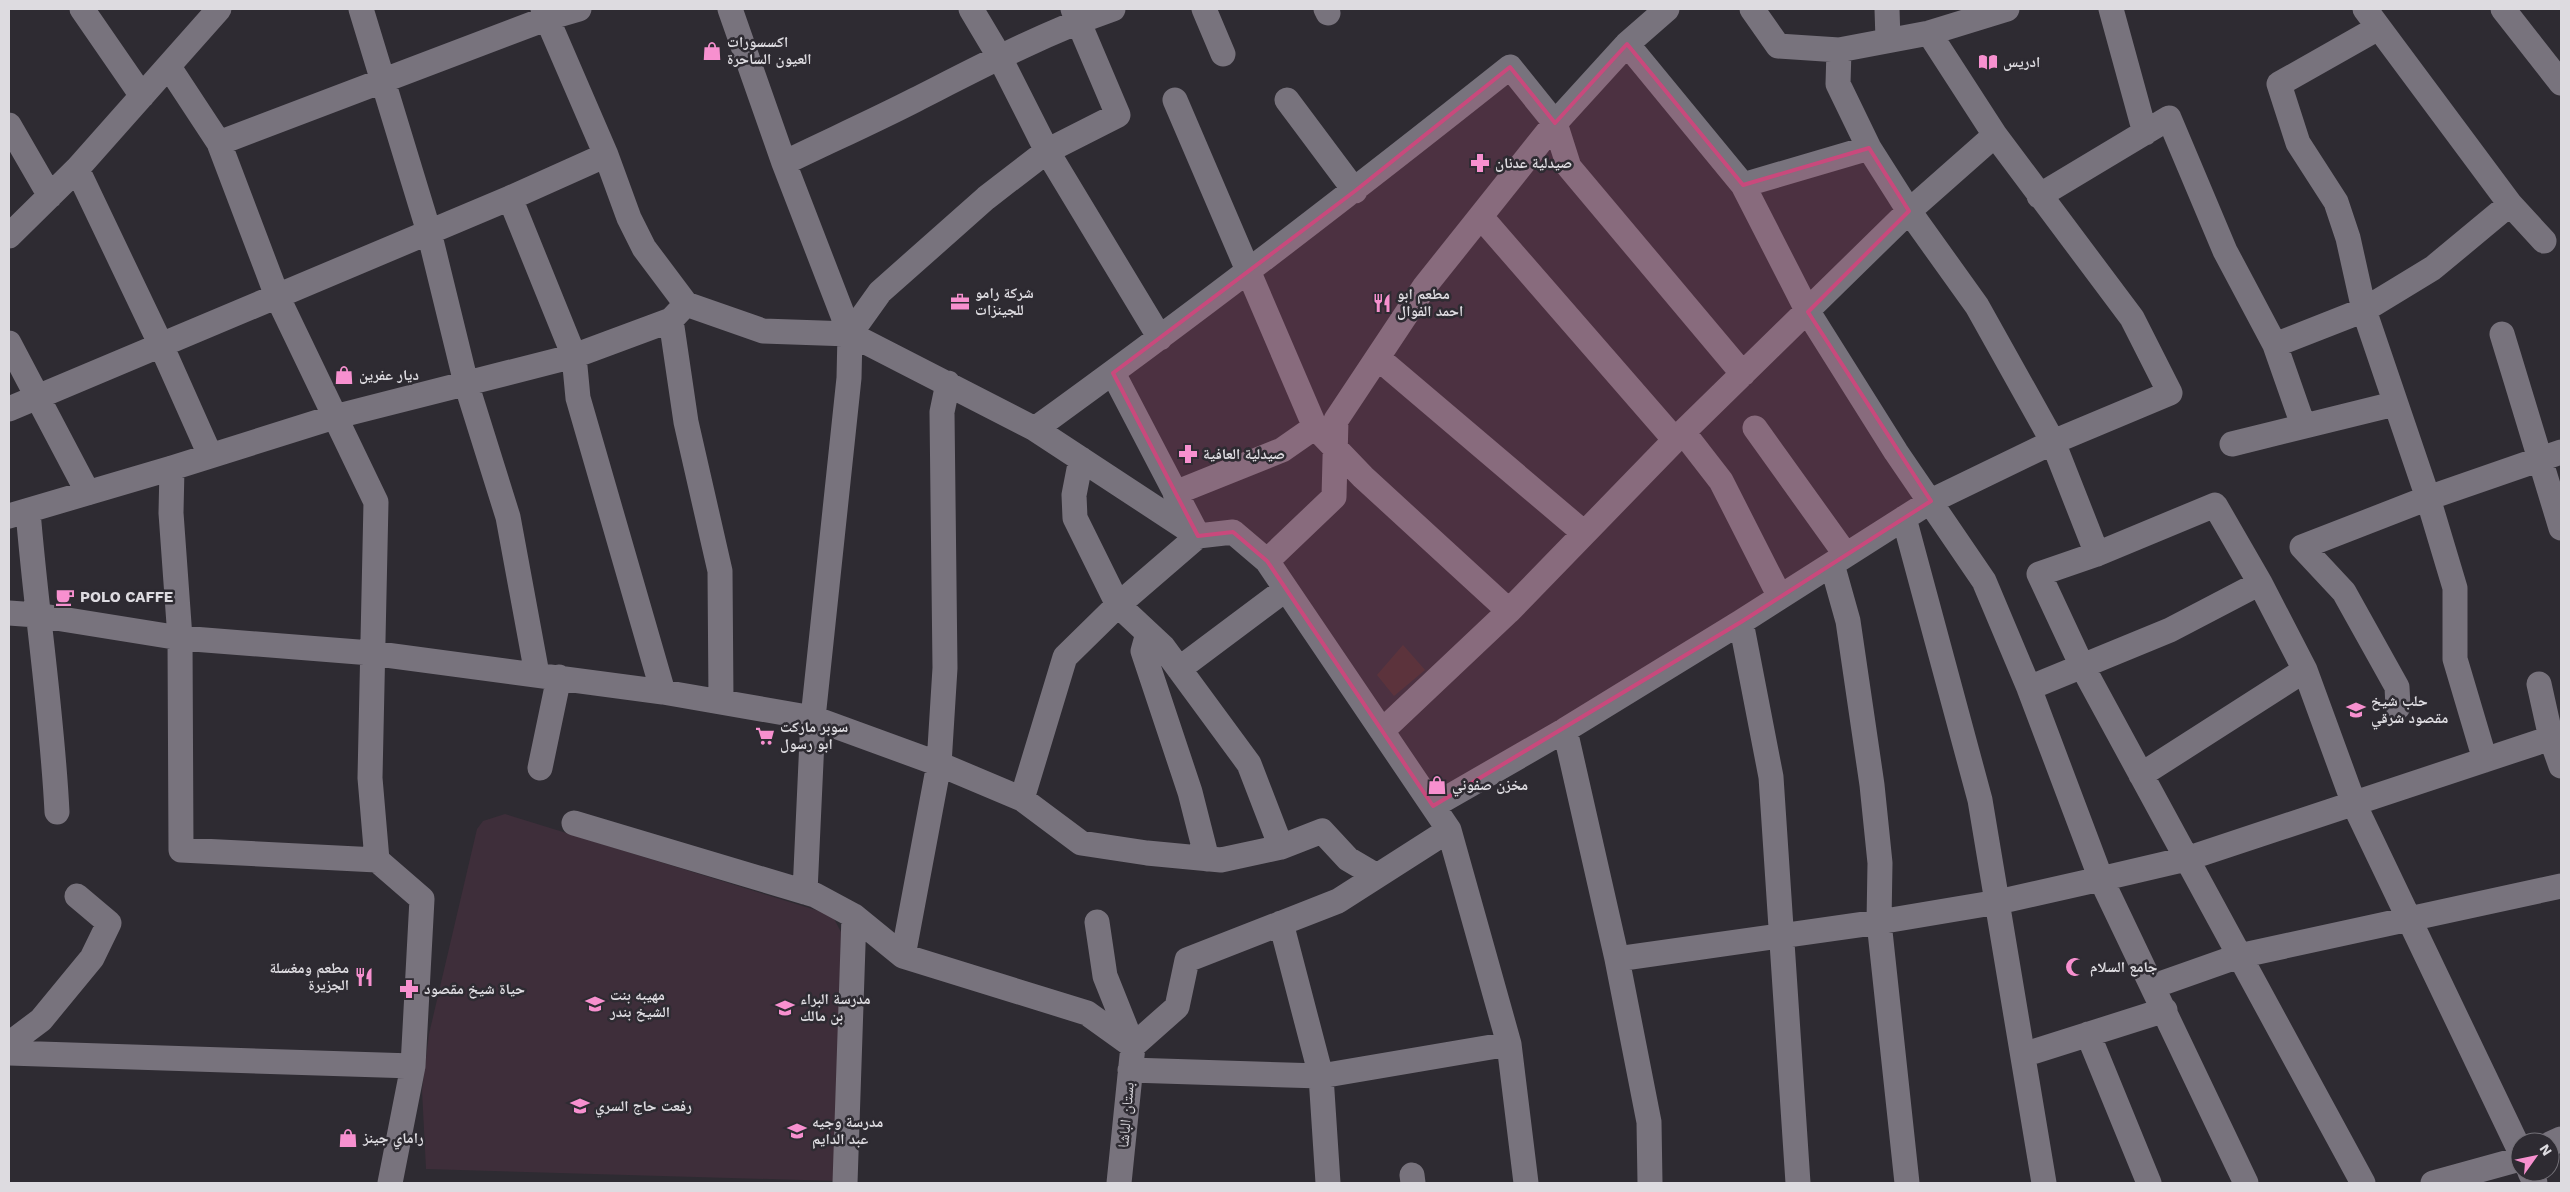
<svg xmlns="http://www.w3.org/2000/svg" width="2570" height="1192" viewBox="0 0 2570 1192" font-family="'Work Sans','Noto Naskh Arabic',sans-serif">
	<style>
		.commercial { fill: #422e2c }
		.education { fill: #3e2e3a }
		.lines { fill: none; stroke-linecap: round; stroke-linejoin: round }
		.street { stroke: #78737d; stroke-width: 25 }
		.marked { fill: #c9497c; fill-opacity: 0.2; stroke: #c9497c; stroke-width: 4; stroke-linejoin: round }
		.labels { text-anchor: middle; stroke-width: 5; stroke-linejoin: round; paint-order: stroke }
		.poi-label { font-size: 15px; font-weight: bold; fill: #dddbe0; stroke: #2e2b32; text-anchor: start }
		.street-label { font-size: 15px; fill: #dddbe0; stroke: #2e2b32 }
	</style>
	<rect width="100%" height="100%" fill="#2e2b32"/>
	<path class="commercial" d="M1403,645L1425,670L1394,696L1377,675Z"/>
	<path class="education" d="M505,814L832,915L841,932L835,1181L426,1169L422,1090L429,1034L477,829L483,821Z"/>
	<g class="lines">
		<path class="street" d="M82,9L142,96
			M361,9L429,232L466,383L508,517L537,674
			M543,9L606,155L629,218L644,248L686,304
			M730,9L784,163L850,334L849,378L813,718L805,892
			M971,9L999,56L1047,151L1160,338
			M1204,9L1223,54
			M1326,9L1328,13
			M1752,9L1778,46L1839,50L1929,33L2007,9
			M1887,9L1888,40
			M2111,9L2145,133
			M2365,9L2510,204L2544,241
			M2503,9L2561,83
			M2378,28L2279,84L2298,143L2336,202L2348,238L2364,310L2428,498L2455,588V659L2485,760
			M1627,44L1743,185L1808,312L1896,452L1984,581L2029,688L2101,879L2246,1183
			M1839,50L1838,84L1869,148L1909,211L1977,306L2053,442L2097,554
			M169,67L219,143L277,296L376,502L370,778L377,860L422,899L413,1066L390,1183
			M1175,100L1315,427L1363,477L1509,611
			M1287,100L1355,191
			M9,125L50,196
			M219,143L548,18L579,9
			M784,163C827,142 872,122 915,100C980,67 1044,33 1113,9
			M77,169L161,345L210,455
			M1743,185L1869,148
			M2039,196L2169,118L2225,251L2275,345L2303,425
			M510,198L574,356L578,398L663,692
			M1481,217L1675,440
			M9,236L77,169L219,9
			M671,320L686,422L720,571L721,701
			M850,334L880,292L986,198L1047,151L1118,115L1073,9
			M2502,334L2561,528
			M9,343L88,493
			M2275,345L2364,310L2433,268L2510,204
			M1378,358L1584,533
			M9,409L510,198L606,155
			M1755,428L1846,555
			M1035,429C1197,312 1354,191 1510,67L1555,123L1569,167L1743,374
			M1683,432L1721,481L1780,597
			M2232,444L2394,404
			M1081,459L1074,495L1075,518L1118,605L1163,647L1249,764L1281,847
			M172,468L171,513L180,638L181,850L377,860
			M1175,493L1282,450L1315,427
			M28,511C36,611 52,711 57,812
			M9,516L172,468L334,417L574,356L671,320L686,304L763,331L850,334L1035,429L1198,536L1233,532L1267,561L1449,830L1509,1044L1526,1183
			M1904,518L1980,800L2044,1183
			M1267,561L1334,497L1336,420L1425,286L1555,123L1627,44L1667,9
			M1832,564L1848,621L1872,785L1880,863L1879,922L1907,1183
			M9,613L37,615L180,638L371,653L663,692L813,718L939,764L1022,799L1081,843L1147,853L1221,860L1281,847L1322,831L1348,859L1377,876
			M1741,622L1771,777L1798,1183
			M1148,633L1143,651L1190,792L1207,859
			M1179,669L1286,589
			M2539,684L2551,738L2561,766
			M2029,688L2170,630L2260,583
			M2398,707L2397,687L2344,592L2302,547L2428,498L2561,452
			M1565,730L1617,959L1649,1122L1650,1183
			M1382,731L1509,611L1675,440L1909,211L1995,135
			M540,768L559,677
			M2141,775L2305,670
			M1022,799L1065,657L1118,605L1198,536L1113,373
			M1433,806L1565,730L1741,622L1931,501L2053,442L2170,393L2132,318L1995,135L1929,33
			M574,823L815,895L854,916L903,956L1087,1013L1133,1046
			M1097,922L1105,976L1133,1046L1119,1183
			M1281,923L1321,1076L1328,1183
			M903,956L939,764L945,668L942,412L948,383
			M1617,959L1879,922L1998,902L2109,877L2186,859L2551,738
			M2154,986L2239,956L2561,886
			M2088,1034L2149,1183
			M9,1044L41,1020L92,958L109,923L77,896
			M1133,1046L1177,1007L1187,960L1338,901L1449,830
			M9,1053L413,1066
			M2023,1055L2165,1010
			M1130,1070L1321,1076L1509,1044
			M2550,1144L2561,1139
			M2530,1172L2535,1183
			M1412,1175L1413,1183
			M845,1183L854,916
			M2363,1183L2081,664L2039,574L2097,554L2215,505L2260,583L2305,670L2354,804L2520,1151
			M2433,1183L2520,1159"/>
	</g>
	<path class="marked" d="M1627,44L1743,185L1869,148L1909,211L1808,312L1931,501L1741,622L1433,806L1267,561L1233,532L1198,536L1113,373L1355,191L1510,67L1555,123Z"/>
	<defs>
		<g id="shop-bare" transform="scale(1.5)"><path d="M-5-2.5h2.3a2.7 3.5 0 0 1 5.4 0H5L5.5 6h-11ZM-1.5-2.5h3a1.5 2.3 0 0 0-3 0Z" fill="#f790cf" stroke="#2e2b32" stroke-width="2.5" paint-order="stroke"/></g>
		<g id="library-bare" transform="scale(1.5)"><path d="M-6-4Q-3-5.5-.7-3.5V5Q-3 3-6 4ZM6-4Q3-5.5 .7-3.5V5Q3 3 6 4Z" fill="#f790cf" stroke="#2e2b32" stroke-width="2.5" paint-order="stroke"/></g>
		<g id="pharmacy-bare" transform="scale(1.5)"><path d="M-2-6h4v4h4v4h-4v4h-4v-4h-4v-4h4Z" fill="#f790cf" stroke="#2e2b32" stroke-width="2.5" paint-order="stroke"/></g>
		<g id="office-bare" transform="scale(1.5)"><path d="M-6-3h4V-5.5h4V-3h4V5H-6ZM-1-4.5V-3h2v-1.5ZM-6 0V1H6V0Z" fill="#f790cf" stroke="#2e2b32" stroke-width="2.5" paint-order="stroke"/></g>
		<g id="restaurant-bare" transform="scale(1.5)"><path d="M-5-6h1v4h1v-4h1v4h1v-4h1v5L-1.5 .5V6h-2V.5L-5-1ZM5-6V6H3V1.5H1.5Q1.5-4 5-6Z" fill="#f790cf" stroke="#2e2b32" stroke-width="2.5" paint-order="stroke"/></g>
		<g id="cafe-bare" transform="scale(1.5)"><path d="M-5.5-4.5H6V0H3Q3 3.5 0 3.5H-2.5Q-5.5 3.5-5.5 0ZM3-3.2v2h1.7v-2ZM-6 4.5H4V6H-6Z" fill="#f790cf" stroke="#2e2b32" stroke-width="2.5" paint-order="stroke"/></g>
		<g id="school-bare" transform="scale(1.5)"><path d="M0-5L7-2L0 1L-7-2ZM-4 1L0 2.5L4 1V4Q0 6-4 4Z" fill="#f790cf" stroke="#2e2b32" stroke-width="2.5" paint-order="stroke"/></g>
		<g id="supermarket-bare" transform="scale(1.5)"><path d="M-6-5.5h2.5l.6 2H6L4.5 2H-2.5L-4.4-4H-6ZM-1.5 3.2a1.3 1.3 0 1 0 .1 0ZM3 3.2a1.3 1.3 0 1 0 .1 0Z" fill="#f790cf" stroke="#2e2b32" stroke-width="2.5" paint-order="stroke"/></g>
		<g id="mosque-bare" transform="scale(1.5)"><path d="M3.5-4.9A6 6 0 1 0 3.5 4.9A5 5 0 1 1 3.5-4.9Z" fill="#f790cf" stroke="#2e2b32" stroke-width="2.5" paint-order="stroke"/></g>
	</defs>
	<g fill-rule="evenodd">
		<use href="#shop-bare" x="712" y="51"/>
		<use href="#library-bare" x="1988" y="62"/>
		<use href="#pharmacy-bare" x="1480" y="163"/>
		<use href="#office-bare" x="960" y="302"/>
		<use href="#restaurant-bare" x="1382" y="303"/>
		<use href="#shop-bare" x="344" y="375"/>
		<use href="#pharmacy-bare" x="1188" y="454"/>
		<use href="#cafe-bare" x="65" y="597"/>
		<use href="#school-bare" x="2356" y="710"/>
		<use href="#supermarket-bare" x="765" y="736"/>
		<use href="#shop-bare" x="1437" y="785"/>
		<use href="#mosque-bare" x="2075" y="967"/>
		<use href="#restaurant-bare" x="364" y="977"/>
		<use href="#pharmacy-bare" x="409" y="989"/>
		<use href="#school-bare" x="595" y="1004"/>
		<use href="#school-bare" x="785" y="1008"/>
		<use href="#school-bare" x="580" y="1106"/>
		<use href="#school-bare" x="797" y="1131"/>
		<use href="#shop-bare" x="348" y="1138"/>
	</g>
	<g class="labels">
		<g class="poi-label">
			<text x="727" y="47">اكسسورات<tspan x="727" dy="17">العيون الساحرة</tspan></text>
			<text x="2003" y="67">ادريس</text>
			<text x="1495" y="168">صيدلية عدنان</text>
			<text x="975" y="298">شركة رامو<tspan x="975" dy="17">للجينزات</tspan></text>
			<text x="1397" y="299">مطعم ابو<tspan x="1397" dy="17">احمد الفوال</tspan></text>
			<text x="359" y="380">ديار عفرين</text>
			<text x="1203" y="459">صيدلية العافية</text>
			<text x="80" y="602">POLO CAFFE</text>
			<text x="2371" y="706">حلب شيخ<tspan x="2371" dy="17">مقصود شرقي</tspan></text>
			<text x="780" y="732">سوبر ماركت<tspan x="780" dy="17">ابو رسول</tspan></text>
			<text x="1452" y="790">مخزن صفوني</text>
			<text x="2090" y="972">جامع السلام</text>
			<text x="349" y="973" text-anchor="end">مطعم ومغسلة<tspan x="349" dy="17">الجزيرة</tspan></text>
			<text x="424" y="994">حياة شيخ مقصود</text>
			<text x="610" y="1000">مهيبه بنت<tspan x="610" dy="17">الشيخ بندر</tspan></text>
			<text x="800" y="1004">مدرسة البراء<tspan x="800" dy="17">بن مالك</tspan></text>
			<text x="595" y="1111">رفعت حاج السري</text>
			<text x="812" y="1127">مدرسة وجيه<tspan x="812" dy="17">عبد الدايم</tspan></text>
			<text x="363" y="1143">راماي جينز</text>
		</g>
		<g class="street-label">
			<text transform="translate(1126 1115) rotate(-85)" y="5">بستان الباشا</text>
		</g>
	</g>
	<rect width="2570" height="1192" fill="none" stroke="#dddbe0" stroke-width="20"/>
	<g transform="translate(2535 1157) rotate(57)"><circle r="24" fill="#2e2b32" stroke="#747178"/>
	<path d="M0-4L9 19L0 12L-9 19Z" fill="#f790cf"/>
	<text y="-8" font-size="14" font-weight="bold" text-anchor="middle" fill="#dddbe0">N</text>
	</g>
</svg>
